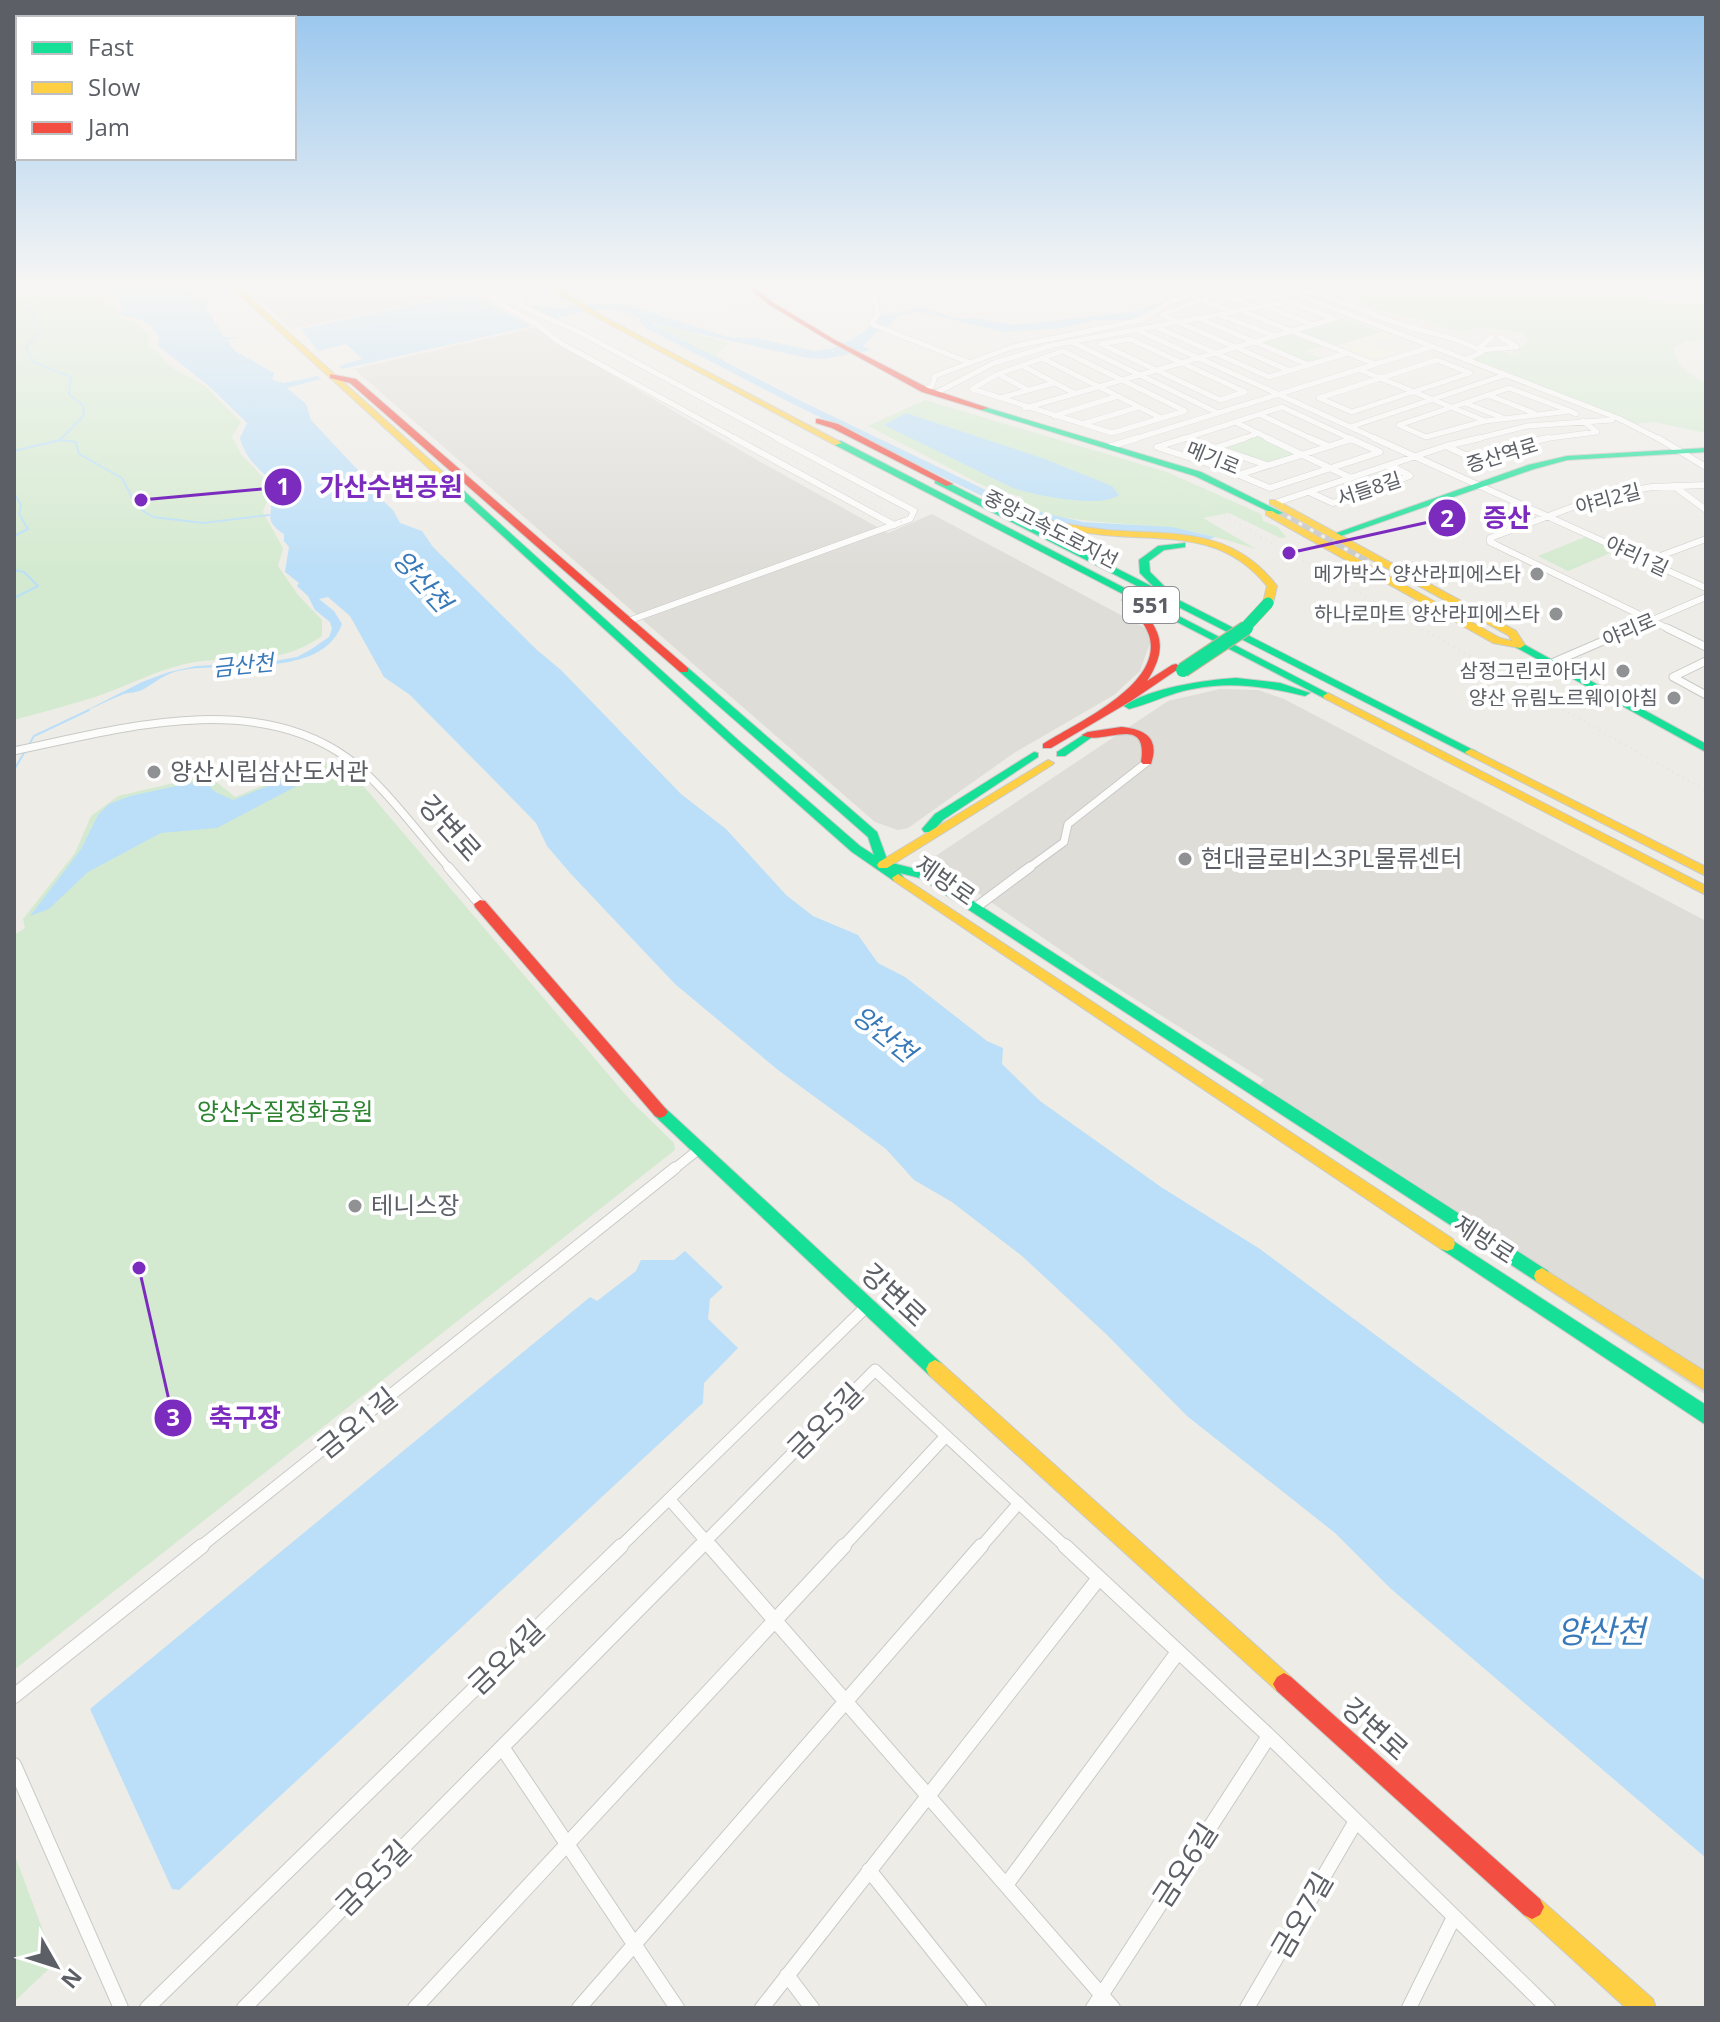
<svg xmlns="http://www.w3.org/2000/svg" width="1720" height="2022" viewBox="0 0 1720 2022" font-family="'Open Sans','Noto Sans KR',sans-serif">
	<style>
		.industrial { fill: #deddd8 }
		.green { fill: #d4ead0 }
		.sand { fill: #f6f0db }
		.water { fill: #bbdff8 }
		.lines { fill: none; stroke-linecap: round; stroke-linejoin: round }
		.stream { stroke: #bbdff8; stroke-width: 2 }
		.river { fill: #bbdff8; fill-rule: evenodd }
		.secondary-tunnel { stroke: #c9c9c7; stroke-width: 9; stroke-dasharray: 9 4; stroke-linecap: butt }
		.street-far5-casing { stroke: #c9c9c8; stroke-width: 6 }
		.street-far4-casing { stroke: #c9c9c8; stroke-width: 7 }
		.street-far3-casing { stroke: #c9c9c8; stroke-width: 9 }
		.street-far2-casing { stroke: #c9c9c8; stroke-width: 11 }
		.street-far1-casing { stroke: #c9c9c8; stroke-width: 13 }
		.street-casing { stroke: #c9c9c8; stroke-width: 16 }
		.fast-casing { stroke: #c9cac9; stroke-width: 2 }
		.slow-casing { stroke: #c9cac9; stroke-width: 2 }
		.jam-casing { stroke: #c9cac9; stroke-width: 2 }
		.street-far5 { stroke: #fcfcfb; stroke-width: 5 }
		.street-far4 { stroke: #fcfcfb; stroke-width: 6 }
		.street-far3 { stroke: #fcfcfb; stroke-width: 7 }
		.street-far2 { stroke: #fcfcfb; stroke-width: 9 }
		.street-far1 { stroke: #fcfcfb; stroke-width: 11 }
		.street { stroke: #fcfcfb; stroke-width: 14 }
		.fast { fill: #16e098; fill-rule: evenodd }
		.slow { fill: #ffcf43; fill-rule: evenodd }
		.jam { fill: #f24e42; fill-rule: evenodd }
		.rail { stroke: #e3e4e3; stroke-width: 2; stroke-dasharray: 1 5; stroke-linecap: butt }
		.fast-bridge-far1-casing { stroke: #c5b693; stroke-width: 12; stroke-linecap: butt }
		.fast-bridge-casing { stroke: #c5b693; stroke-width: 16; stroke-linecap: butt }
		.fast-bridge-far1 { stroke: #16e098; stroke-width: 11 }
		.fast-bridge { stroke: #16e098; stroke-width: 14 }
		.poi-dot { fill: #8f9193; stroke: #fff; stroke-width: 3 }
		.labels { text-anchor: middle; stroke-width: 8; stroke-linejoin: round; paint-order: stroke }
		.far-street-label { font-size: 20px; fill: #5c6066; stroke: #fff }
		.far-poi-label { font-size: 20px; fill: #5c6066; stroke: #fff; text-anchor: end }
		.shield { fill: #fff; stroke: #8d9094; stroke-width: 2 }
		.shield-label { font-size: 22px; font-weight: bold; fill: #5c6066 }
		.far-water-label { font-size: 22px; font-style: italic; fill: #3879ba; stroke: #fff }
		.poi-label { font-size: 24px; fill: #5c6066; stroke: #fff; text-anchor: start }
		.street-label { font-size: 24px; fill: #5c6066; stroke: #fff }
		.park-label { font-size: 24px; fill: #2d8430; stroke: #fff }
		.water-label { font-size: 26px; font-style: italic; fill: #3879ba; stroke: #fff }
		.near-street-label { font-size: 28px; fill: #5c6066; stroke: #fff }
		.near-water-label { font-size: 32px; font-style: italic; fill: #3879ba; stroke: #fff }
		.leader { fill: none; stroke: #7b2cbf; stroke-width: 3 }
		.callout-dot { fill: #7b2cbf; stroke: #fff; stroke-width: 3 }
		.mark-label { font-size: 24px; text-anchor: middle; font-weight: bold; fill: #fff }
		.callout-label { font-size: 26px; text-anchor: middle; font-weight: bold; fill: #7b2cbf; stroke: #fff; stroke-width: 8; stroke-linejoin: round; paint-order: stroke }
	</style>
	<rect width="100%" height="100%" fill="#edece7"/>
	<path class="industrial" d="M246,287H463L469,291L292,329Z
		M537,327L556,342L757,460L888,533L932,514L1147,629L1150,643L1140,671L1114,695L1014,753L908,828L898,830L875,822L354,369Z
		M1220,689L1258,690L1284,699L1706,921V1395L1250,1094L1264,1080L1103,979L934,863V857L1168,701Z"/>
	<path class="green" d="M14,287L88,289L118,309L119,318L134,321L150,335L149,344L174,369L205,386L241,422L232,437L241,454L272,487L263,512L283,548L278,566L298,595L322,620V636C273,670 238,652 185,664C155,671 127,686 98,696C70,705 42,712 14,720Z
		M1353,287H1615L1620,294C1653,302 1672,303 1706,303V339L1684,342L1674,348C1674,364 1693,376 1706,384V433L1653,422L1635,424L1471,359L1484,354V350H1498L1515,356L1512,352L1526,344L1529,339L1522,333L1479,327L1460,332L1450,330L1427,321L1370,308L1350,298L1349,294L1356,290Z
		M1345,318L1381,332L1335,346L1299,332Z
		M648,321L729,343L716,354L731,366Z
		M1288,334L1322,346L1305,351L1323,359L1306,363L1260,342Z
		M925,400L1167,472L1261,514L1263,521L1278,527L1286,537L1280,538L1229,513L1203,518L1256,549C1228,540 1200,532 1171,528C1112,521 1056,524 1000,499L1015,501L1023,497L990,489L868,426Z
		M1257,436H1261L1296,455L1266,463L1224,446Z
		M1585,537L1615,551L1568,571L1538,556Z
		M334,762L360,782L631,1101L674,1143L675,1150L14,1670V935L25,928L23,919L75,853L91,816L118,796L208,775L235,797L318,763Z
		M14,1853L55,1963L14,2002Z"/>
	<path class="sand" d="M1383,332L1393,336L1371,343L1396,353L1374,360L1338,346Z"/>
	<path class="water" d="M95,287H181L209,304L206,308L224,337H240L227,340L235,351L274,373L272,380L284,383L318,376L321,379L287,388L306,404L311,420L369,482L375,493L393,510L400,523L422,531L433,547L537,650L561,670L681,794L726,829L786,895L813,916L858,935L878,963L905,977L987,1041L1003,1048L1002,1064L1040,1101L1161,1187L1260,1249L1706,1581V1858L1390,1588L1335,1533L1187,1416L1106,1334L1022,1256L952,1202L914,1180L886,1149L778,1070L675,984L570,873L547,846L536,823L498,784L410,695L384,677L350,616L328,597L319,599L334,611L342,624C322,682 219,659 174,672C162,676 153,684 142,690C136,693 130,692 124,694C111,699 98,706 85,711L142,682L169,672L196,666L268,662L297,657L310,650L329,637L332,629L330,622L315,610L308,596L297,586L299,583L285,572L289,547L284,541V534C261,519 275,514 270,496L276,490V485C261,471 245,459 240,438L247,423L209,386L158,346L159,337C150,321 138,318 122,316L119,313L124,308L118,300Z
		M468,293L532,326L342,369L339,366L362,359L346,344L318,351L301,329Z
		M1175,296L1178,297L1130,320H1097L1060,328L1004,332L919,312L898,316L883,331H878L863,346L871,350L824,359L807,358L660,325L613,309L584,311L555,319L528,305L560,308L603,303L627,305L732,338H755L815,351L834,348L851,340L874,324L878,316L894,311L891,314L922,307L958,319L976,318L1014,325L1139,311Z
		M906,413L1042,458L1112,486L1119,495C1100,509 1035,495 1013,488L884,425Z
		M308,770L318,775L217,828L161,833L88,872L49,909L30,916L81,849L98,815L109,804L130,796L204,780L215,792L233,800Z
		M685,1251L723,1287L710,1299L708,1319L738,1348L704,1383L703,1403L179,1890L172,1889L90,1709L590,1297L597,1301L636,1271L641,1260H674Z"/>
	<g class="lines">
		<path class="stream" d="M60,440L76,442L79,454L122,478L137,507L153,517L203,523L269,515
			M14,451L60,440L84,415L83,405L69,394L71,377L33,362L26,348L39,332L28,304L39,287
			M14,493L21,505L19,514L28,529L14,536
			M14,570L24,572L38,586L14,598
			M14,770L34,736L89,710"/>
		<path class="river" d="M643,317H649L652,324L801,401L1023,508L1083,522L1172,527L1215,537L1209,540L1172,533L1083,528L1015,512L795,405L646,328L639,321Z"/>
		<path class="secondary-tunnel" d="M1279,513L1370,562"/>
		<g class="street-far5-casing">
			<path id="street-far5" d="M872,287L878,314L872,323L874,325L968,362
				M1248,287L1227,289L1162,315L1290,371
				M1281,288L1620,419L1661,440
				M1293,289C1333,295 1367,314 1406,326C1432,334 1458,337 1482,352L1465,360
				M1218,292L1256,307
				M491,298L503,294L519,295L523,307L581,333L781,440
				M491,298L538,325L559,342L738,440
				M1200,299L1230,311
				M1236,299L1267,293
				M1268,307L1313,325
				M1244,312L1375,364
				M1222,316L1275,336
				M1198,318L1309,365
				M1154,326L1269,377L1348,353
				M1137,330L1379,440
				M1070,341L1218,413
				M1101,344L1220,400L1245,392
				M1101,344L1130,339L1245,392
				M1478,349L1492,337
				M1480,350L1517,347L1500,337
				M1063,351L1185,411L1112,433L972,389L998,374Z
				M1042,358L1161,418
				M1437,360L1470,373L1352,412L1319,398Z
				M1021,365L1074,393
				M1358,369L1485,421
				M998,374L1028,390
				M1509,388L1570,411L1485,421L1426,437L1399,425Z
				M925,390L932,386L935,376L1012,347L1141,320L1172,301L1219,287
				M936,393L994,363L1053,345L1287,302
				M1488,395L1534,413
				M1000,398L1054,383
				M1465,403L1501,417
				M1025,408L1334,319L1252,287
				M1570,411L1576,414
				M1259,414L1314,440
				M1054,416L1118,396
				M1235,422L1272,440
				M1082,424L1139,407
				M1353,426L1505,375
				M1187,438L1192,440
				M1131,440L1431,347
				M1180,440L1282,407L1353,440
				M1239,440L1259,433
				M1472,440L1527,426L1612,420
				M1534,440L1597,432L1583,421"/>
		</g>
		<g class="street-far4-casing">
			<path id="street-far4" d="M734,438L894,525
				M1186,438L1157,447L1225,469L1270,488L1380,452L1349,438
				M1187,438L1267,465
				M1267,438L1351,478
				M1310,438L1328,446
				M1374,438L1706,588
				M1658,438L1706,467
				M1111,446L1138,438
				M1446,446L1480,438
				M1218,447L1245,438
				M1241,474L1352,439
				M1674,486L1706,510
				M1309,492L1333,503L1410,476L1390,465
				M1275,503L1446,446L1465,455H1476L1548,438
				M1647,561L1706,539
				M628,621L910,519L914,511L777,438
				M1629,630L1706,597
				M1671,630L1490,542V538L1602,496L1652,487L1706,485"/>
		</g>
		<g class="street-far3-casing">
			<path id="street-far3" d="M1667,628L1706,647
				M1706,661L1673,677L1706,695
				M1552,663L1633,628
				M14,751C118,729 251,690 346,757C380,780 421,837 450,869
				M1027,869L1064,842L1068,824L1147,762"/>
		</g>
		<g class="street-far2-casing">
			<path id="street-far2" d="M448,867L480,904
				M975,908L1030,867
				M673,1170L699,1149"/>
		</g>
		<g class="street-far1-casing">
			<path id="street-far1" d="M669,1499L712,1548
				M199,1548L675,1168
				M619,1548L866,1307
				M699,1548L875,1370L1067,1548
				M842,1548L946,1436
				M980,1548L1019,1503"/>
		</g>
		<g class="street-casing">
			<path id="street" d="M710,1546L1113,2008
				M1065,1546L1269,1736L1548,2008
				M14,1696L202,1546
				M502,1747L677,2008
				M14,1765L121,2008
				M869,1870L979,2008
				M1006,1885L1178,1652
				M787,1975L812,2008
				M147,2008L621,1546
				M244,2008L701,1546
				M415,2008L844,1546
				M579,2008L981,1546
				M762,2008L1099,1578
				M1093,2008L1269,1736
				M1247,2008L1356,1821
				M1409,2008L1454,1917"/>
		</g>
		<g class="fast-casing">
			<path id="fast" d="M981,406L1201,472L1283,513L1276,515L1195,476L981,410Z
				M835,441H841L1333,696L1332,698H1324L835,445Z
				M1706,448V452L1567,460L1534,469L1335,538L1328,536L1528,465L1567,456Z
				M935,479H941L1155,588L1140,573L1139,560L1158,546L1185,543V547L1164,550L1149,561L1150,572L1166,588L1161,591L1477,752L1471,755L1467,754L935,483Z
				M458,491H464L738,740L860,846L874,855L868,837L680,672V668H688L877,832L888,862L928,872L1548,1271L1550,1276L1548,1281L1542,1284L1536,1281L920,878L900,873L904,878L902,881H894L852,852L730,744L458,495Z
				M1514,639L1706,744V752L1510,644L1509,642Z
				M1236,678L1280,683L1310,693L1305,696C1261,685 1220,680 1176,693C1160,698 1145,705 1129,709L1124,706C1150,688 1204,680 1236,678Z
				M1088,732L1094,735L1092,737L1065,756H1057V752Z
				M1034,752L1038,753V757L943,820L932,832H924L922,829L935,814Z
				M660,1106L665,1108L941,1363L944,1369L941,1375L935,1378L929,1375L655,1116L652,1112L655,1108Z
				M1447,1237L1706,1405V1425L1441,1249L1439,1244L1441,1239Z"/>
		</g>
		<g class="slow-casing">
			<path id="slow" d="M231,287H238L464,491V495H458Z
				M548,287H556L600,315L842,443L835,445L596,317Z
				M1270,500H1276L1516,631L1525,645L1520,648L1493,643L1266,515V511H1272L1500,638L1512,641L1508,635L1270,504Z
				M1028,515C1054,522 1080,527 1107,530C1174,535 1232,527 1277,586L1273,603L1268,606L1263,603L1267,586C1223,531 1167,541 1104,535C1077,532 1051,527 1025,520V516Z
				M1328,693L1706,886V895L1324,698L1323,696Z
				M1471,749L1706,867V876L1467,754L1465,752Z
				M1048,760L1054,763L1052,765L887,868H879L877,865L879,862Z
				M898,874L1453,1239L1455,1244L1453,1249L1447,1251L1441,1249L894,881L892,878Z
				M1542,1268L1706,1372V1391L1536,1281L1534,1276L1536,1271Z
				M935,1360L941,1363L1291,1677L1295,1684L1291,1691L1284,1695L1277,1691L929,1375L926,1369L929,1363Z
				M1532,1895L1540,1899L1653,1999L1656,2008H1626L1524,1915L1520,1907L1524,1899Z"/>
		</g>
		<g class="jam-casing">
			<path id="jam" d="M747,287H754L772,302L835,340L928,388L988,408L981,410L922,392L831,342L768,304Z
				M330,374L356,379L688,668V672H680L350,383L330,378Z
				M819,419L838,424L953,484L946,486L832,428L816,423V419Z
				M1124,598H1130C1159,626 1171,644 1147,681L1172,665L1176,664L1181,667L1131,701L1051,748H1043V744C1076,723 1165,684 1149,635C1144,620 1132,611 1122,600Z
				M1121,727C1145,729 1160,738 1151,764H1143L1141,762C1149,712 1102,747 1082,735L1088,732Z
				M480,900L485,901L665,1108L668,1112L665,1116L660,1118L655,1116L475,907L474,904Z
				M1284,1673L1291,1677L1540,1899L1544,1907L1540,1915L1532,1919L1524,1915L1277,1691L1273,1684L1277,1677Z"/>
		</g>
		<use href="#street-far5" class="street-far5"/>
		<use href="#street-far4" class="street-far4"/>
		<use href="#street-far3" class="street-far3"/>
		<use href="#street-far2" class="street-far2"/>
		<use href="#street-far1" class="street-far1"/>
		<use href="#street" class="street"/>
		<use href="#fast" class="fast"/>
		<use href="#slow" class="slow"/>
		<use href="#jam" class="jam"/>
		<path class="rail" d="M475,287L813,469L908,526
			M14,357C146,356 275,337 405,318C499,304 593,286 688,296C782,307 836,362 920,395C1002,427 1089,448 1170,485L1706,791"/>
		<g class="fast-bridge-far1-casing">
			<path id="fast-bridge-far1" d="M1243,630L1268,603"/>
		</g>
		<g class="fast-bridge-casing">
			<path id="fast-bridge" d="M1183,670L1246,628"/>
		</g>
		<use href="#fast-bridge-far1" class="fast-bridge-far1"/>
		<use href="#fast-bridge" class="fast-bridge"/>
	</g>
	<linearGradient id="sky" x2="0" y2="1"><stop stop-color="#96c5ee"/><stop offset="0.5" stop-color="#f7f6f4"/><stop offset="1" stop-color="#f7f6f4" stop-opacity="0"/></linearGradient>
	<rect width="1720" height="570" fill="url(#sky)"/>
	<g class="poi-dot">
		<circle cx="1537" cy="574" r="8"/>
		<circle cx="1556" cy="614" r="8"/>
		<circle cx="1623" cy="671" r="8"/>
		<circle cx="1674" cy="698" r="8"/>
		<circle cx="154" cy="772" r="8"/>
		<circle cx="1185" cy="859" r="8"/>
		<circle cx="355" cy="1206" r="8"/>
	</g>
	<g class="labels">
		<g class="far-street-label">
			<text transform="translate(1502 455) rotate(-17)" y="7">증산역로</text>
			<text transform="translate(1213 458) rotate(22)" y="7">메기로</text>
			<text transform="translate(1369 489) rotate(-18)" y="7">서들8길</text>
			<text transform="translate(1608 499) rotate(-15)" y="7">야리2길</text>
			<text transform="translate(1051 529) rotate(27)" y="7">중앙고속도로지선</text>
			<text transform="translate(1637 556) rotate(25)" y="7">야리1길</text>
			<text transform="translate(1629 630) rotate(-23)" y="7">야리로</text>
		</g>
		<g class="far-poi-label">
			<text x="1521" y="581">메가박스 양산라피에스타</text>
			<text x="1540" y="621">하나로마트 양산라피에스타</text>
			<text x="1607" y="678">삼정그린코아더시</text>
			<text x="1658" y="705">양산 유림노르웨이아침</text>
		</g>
		<rect class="shield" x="1123" y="587" width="56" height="36" rx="6"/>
		<g class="shield-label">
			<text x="1151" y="613">551</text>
		</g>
		<g class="far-water-label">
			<text transform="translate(243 665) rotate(-6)" y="8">금산천</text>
		</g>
		<g class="poi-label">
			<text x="170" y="780">양산시립삼산도서관</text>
			<text x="1201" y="867">현대글로비스3PL물류센터</text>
			<text x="371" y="1214">테니스장</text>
		</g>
		<g class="street-label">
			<text transform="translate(945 881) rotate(35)" y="8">제방로</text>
			<text transform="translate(1484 1240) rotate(33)" y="8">제방로</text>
		</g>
		<g class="park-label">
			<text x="285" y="1120">양산수질정화공원</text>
		</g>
		<g class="water-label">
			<text transform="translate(422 581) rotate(48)" y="9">양산천</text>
			<text transform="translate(884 1034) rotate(39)" y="9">양산천</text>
		</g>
		<g class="near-street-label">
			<text transform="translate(450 828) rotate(48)" y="10">강변로</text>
			<text transform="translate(894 1295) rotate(43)" y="10">강변로</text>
			<text transform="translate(825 1421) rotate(-45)" y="10">금오5길</text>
			<text transform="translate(357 1423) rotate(-39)" y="10">금오1길</text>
			<text transform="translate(506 1657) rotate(-44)" y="10">금오4길</text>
			<text transform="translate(1375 1729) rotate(42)" y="10">강변로</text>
			<text transform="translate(1185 1865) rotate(-57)" y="10">금오6길</text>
			<text transform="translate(373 1878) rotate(-45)" y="10">금오5길</text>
			<text transform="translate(1302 1915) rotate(-60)" y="10">금오7길</text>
		</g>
		<g class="near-water-label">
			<text x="1601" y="1643">양산천</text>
		</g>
	</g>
	<path class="leader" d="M141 500L283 487M1289 553L1447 518M139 1268L173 1418"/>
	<g class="callout-dot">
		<circle cx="141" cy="500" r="8"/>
		<circle cx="1289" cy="553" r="8"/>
		<circle cx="139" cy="1268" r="8"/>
		<circle cx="283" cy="487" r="20"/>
		<circle cx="1447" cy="518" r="20"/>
		<circle cx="173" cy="1418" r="20"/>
	</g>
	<g class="mark-label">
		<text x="283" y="495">1</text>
		<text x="1447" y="527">2</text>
		<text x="173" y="1426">3</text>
	</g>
	<g class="callout-label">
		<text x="391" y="496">가산수변공원</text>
		<text x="1507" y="527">증산</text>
		<text x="245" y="1427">축구장</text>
	</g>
	<rect width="1720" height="2022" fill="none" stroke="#5c6066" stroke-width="32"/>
	<rect x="16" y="16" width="280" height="144" fill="#ffffff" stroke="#bebfc2" stroke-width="2"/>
	<rect x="32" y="42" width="40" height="12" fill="#16e098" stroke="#bebfc2" stroke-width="2"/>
	<text x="88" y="56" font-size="24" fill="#5c6066">Fast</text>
	<rect x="32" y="82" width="40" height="12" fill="#ffcf43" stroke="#bebfc2" stroke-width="2"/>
	<text x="88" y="96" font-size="24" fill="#5c6066">Slow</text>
	<rect x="32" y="122" width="40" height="12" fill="#f24e42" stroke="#bebfc2" stroke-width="2"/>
	<text x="88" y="136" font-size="24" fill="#5c6066">Jam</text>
	<g transform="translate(56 1966) rotate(129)" stroke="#ffffff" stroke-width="6" paint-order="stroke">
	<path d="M0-6L14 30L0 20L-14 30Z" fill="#5c6066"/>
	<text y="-12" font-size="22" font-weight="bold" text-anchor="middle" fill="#5c6066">N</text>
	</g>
</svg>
